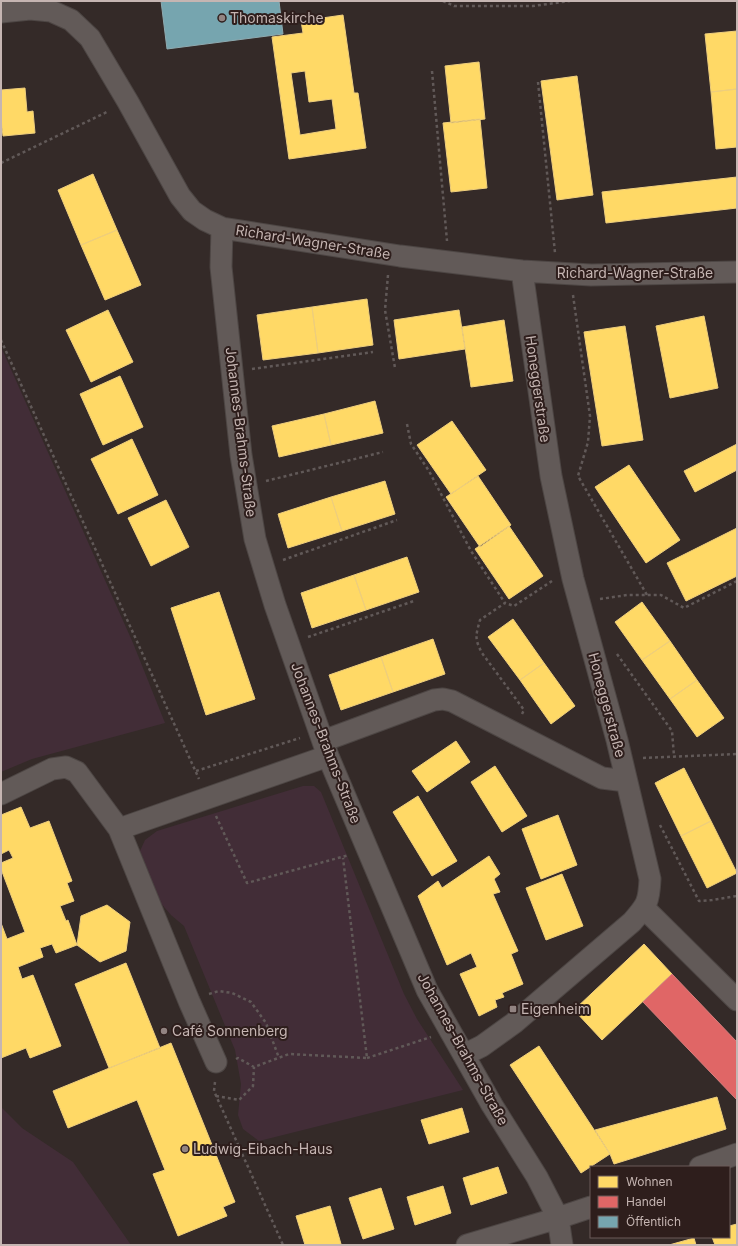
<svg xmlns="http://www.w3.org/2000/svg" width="738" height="1246" viewBox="0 0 738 1246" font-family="Inter,sans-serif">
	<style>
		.green { fill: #422d37 }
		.homes { fill: #ffd966; stroke: #eece7d; fill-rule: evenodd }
		.shops { fill: #e06666; stroke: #d87e7d }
		.public { fill: #76a5af; stroke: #8eaab0 }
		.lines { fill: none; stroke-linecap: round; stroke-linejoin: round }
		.minor-casing { stroke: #4d4644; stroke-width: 23 }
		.path { stroke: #615958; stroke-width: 2.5; stroke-dasharray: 3 3; stroke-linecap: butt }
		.minor { stroke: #625a58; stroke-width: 21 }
		.poi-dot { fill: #928482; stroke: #2e1e1c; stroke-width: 1.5 }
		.labels { text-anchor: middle; stroke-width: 4; stroke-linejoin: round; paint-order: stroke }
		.poi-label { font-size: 14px; fill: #c5b5b2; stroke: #2e1e1c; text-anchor: start }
		.street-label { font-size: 14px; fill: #c5b5b2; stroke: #2e1e1c }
	</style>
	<rect width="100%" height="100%" fill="#342a28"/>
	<path class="green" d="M1,347L133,643L165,723L32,759L1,772Z
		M303,786H314L321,792L404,994L417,1019L463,1090L259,1141L243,1129L238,1115L241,1084L235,1050L184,926L171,915L158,900L140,851L145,840L157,831Z
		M1,1107L22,1128L73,1162L131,1245H1Z"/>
	<path class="homes" d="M343,15L354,93H358L366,148L289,159L272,37L303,33L301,21ZM305,71L309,102L332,99L336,129L300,135L291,73Z
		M737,31V89L711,92L705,34Z
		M479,62L485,119L451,123L445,66Z
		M577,76L593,195L557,200L541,81Z
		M25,88L27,112L33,111L35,133L3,136L1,119V90Z
		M737,89V147L716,149L711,92Z
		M480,119L487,188L451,192L443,123Z
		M93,174L117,230L81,245L58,190Z
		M737,177V208L606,223L602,192Z
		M117,230L141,285L105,300L81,245Z
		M367,299L373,345L318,353L312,307Z
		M312,307L318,353L263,360L257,315Z
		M108,310L133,362L91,382L66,330Z
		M459,310L465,349L399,359L394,320Z
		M704,316L718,388L670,398L656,326Z
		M504,320L513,381L471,387L462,327Z
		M625,326L643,440L602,446L584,332Z
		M120,376L143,427L103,445L80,394Z
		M375,401L383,433L331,445L324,414Z
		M324,414L331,445L279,457L272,426Z
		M452,421L486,470L451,494L417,445Z
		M132,439L158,495L118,514L91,459Z
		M737,444V470L695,492L684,471Z
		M629,465L680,540L646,563L595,487Z
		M478,476L511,525L480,547L446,497Z
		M385,481L395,514L342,531L331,497Z
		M331,497L342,531L288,548L278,514Z
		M166,500L189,547L151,566L128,518Z
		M509,526L543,576L509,599L475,549Z
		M737,528V576L686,601L667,563Z
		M407,557L419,592L366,610L354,575Z
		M354,575L366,610L312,628L301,593Z
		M219,592L255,699L206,715L171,608Z
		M642,602L670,641L642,660L615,622Z
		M513,619L544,663L520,680L488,637Z
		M433,639L445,674L393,692L381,657Z
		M670,641L697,680L670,699L642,660Z
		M381,657L393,692L341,710L329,675Z
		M544,663L575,706L551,724L520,680Z
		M697,680L724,718L697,737L670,699Z
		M456,741L470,762L427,792L412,771Z
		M495,766L527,816L502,832L471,782Z
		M684,768L711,821L681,836L655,783Z
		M418,796L457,861L432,876L393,812Z
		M21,807L30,828L49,821L72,881L67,883L74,901L60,906L66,921L68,920L77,945L56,953L52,944L40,948L43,957L18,967L22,979L33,975L61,1046L30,1058L26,1048L1,1058V923L7,939L25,932L1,869V863L13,858L9,850L1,854V815Z
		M558,815L577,865L541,879L522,829Z
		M711,821L737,873L707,888L681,836Z
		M489,856L500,874L494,879L500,892L493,894L518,951L511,954L523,984L502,993L504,997L495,1000L497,1007L479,1016L460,974L477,967L471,953L447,965L418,896L438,881L442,888Z
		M562,874L583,926L546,940L526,888Z
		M107,905L130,922L126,951L100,962L77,945L81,916Z
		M644,944L672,974L602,1040L574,1010Z
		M126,963L160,1048L109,1068L75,984Z
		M171,1043L235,1202L223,1207L227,1216L178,1236L153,1174L165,1170L137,1100L68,1128L53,1091Z
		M539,1046L610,1154L581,1173L510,1065Z
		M717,1097L726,1129L614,1164L610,1154L595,1130Z
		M462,1108L469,1132L429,1144L421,1120Z
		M498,1167L507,1193L471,1205L463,1178Z
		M443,1186L451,1213L415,1225L407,1197Z
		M381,1188L394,1229L363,1239L349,1198Z
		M330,1206L341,1244L337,1245H305L296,1216Z
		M737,1224V1245H715L712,1237H729V1226Z
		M694,1238L696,1245H669Z"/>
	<path class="shops" d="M672,974L737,1042V1100L643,1002Z"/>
	<path class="public" d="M161,1H279L283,34L167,49Z"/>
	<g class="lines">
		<g class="minor-casing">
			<path id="minor" d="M1,12L30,9L51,11L71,20L90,38L128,102L180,196L192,211L205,220L222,228L400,256L522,271L591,275L737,272
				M222,228L221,267L241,455L255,539L275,605L328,756L427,990L492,1105L537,1177L558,1218L562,1245
				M323,741L434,700L443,699L452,701L602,778L626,781
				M1,794L52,769L66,767L77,772L119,829L328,756
				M119,829L189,1001L216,1062
				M644,908L737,1000
				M464,1055L482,1046L514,1023L632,922C647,905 649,902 650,879L617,740L573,579L551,476L522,271
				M700,1167L737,1154
				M467,1245L558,1218L591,1207"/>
		</g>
		<path class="path" d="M443,1L454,6H533L570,1
			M432,71L447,241
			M538,82L555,253
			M1,163L109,111
			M388,275L385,310L395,368
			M573,295L590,416L588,442L578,476L647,595
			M1,340L199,779
			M252,369L373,352
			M407,424L411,444L429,471L471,551L505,603
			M266,481L383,452
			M283,560L397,520
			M600,599L627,595H661L684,608L737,581
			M308,637L414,601
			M617,654L672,731L674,756
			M522,714L524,710L482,653C474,638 476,635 480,620L505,603L514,606L552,581
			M643,758L737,754
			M196,771L300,738
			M216,816L247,883L349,855
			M660,825L699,901L712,900L737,896
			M209,994L219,991L232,993L251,1002L266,1023L279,1058
			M367,1058L431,1037
			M236,1059L238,1058L254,1067L289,1054L367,1058L343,858
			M215,1082L214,1091L283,1245
			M216,1096L239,1100L253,1086L254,1067"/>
		<use href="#minor" class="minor"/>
	</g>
	<g class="poi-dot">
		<circle cx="222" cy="18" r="4"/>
		<rect x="509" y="1005" width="8" height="8" rx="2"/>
		<circle cx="164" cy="1031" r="4"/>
		<circle cx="185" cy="1149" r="4"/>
	</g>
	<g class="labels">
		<g class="poi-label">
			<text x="230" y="23">Thomaskirche</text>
			<text x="521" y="1014">Eigenheim</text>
			<text x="172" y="1036">Café Sonnenberg</text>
			<text x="193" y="1154">Ludwig-Eibach-Haus</text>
		</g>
		<g class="street-label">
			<text transform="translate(313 242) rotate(9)" y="5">Richard-Wagner-Straße</text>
			<text x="635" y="278">Richard-Wagner-Straße</text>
			<text transform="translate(538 389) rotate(82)" y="5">Honeggerstraße</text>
			<text transform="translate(241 432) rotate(83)" y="5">Johannes-Brahms-Straße</text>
			<text transform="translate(607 705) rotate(75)" y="5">Honeggerstraße</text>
			<text transform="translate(326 743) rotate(69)" y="5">Johannes-Brahms-Straße</text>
			<text transform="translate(463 1049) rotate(61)" y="5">Johannes-Brahms-Straße</text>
		</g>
	</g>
	<rect width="738" height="1246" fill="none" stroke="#c5b5b2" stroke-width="4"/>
	<rect x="590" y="1166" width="140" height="72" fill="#2e1e1c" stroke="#6a5a58"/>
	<rect x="598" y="1176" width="20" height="12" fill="#ffd966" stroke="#6a5a58"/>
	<text x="626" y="1186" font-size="12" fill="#c5b5b2">Wohnen</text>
	<rect x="598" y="1196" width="20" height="12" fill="#e06666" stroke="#6a5a58"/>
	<text x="626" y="1206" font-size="12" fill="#c5b5b2">Handel</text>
	<rect x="598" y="1216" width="20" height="12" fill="#76a5af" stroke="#6a5a58"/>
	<text x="626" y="1226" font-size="12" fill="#c5b5b2">Öffentlich</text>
</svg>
